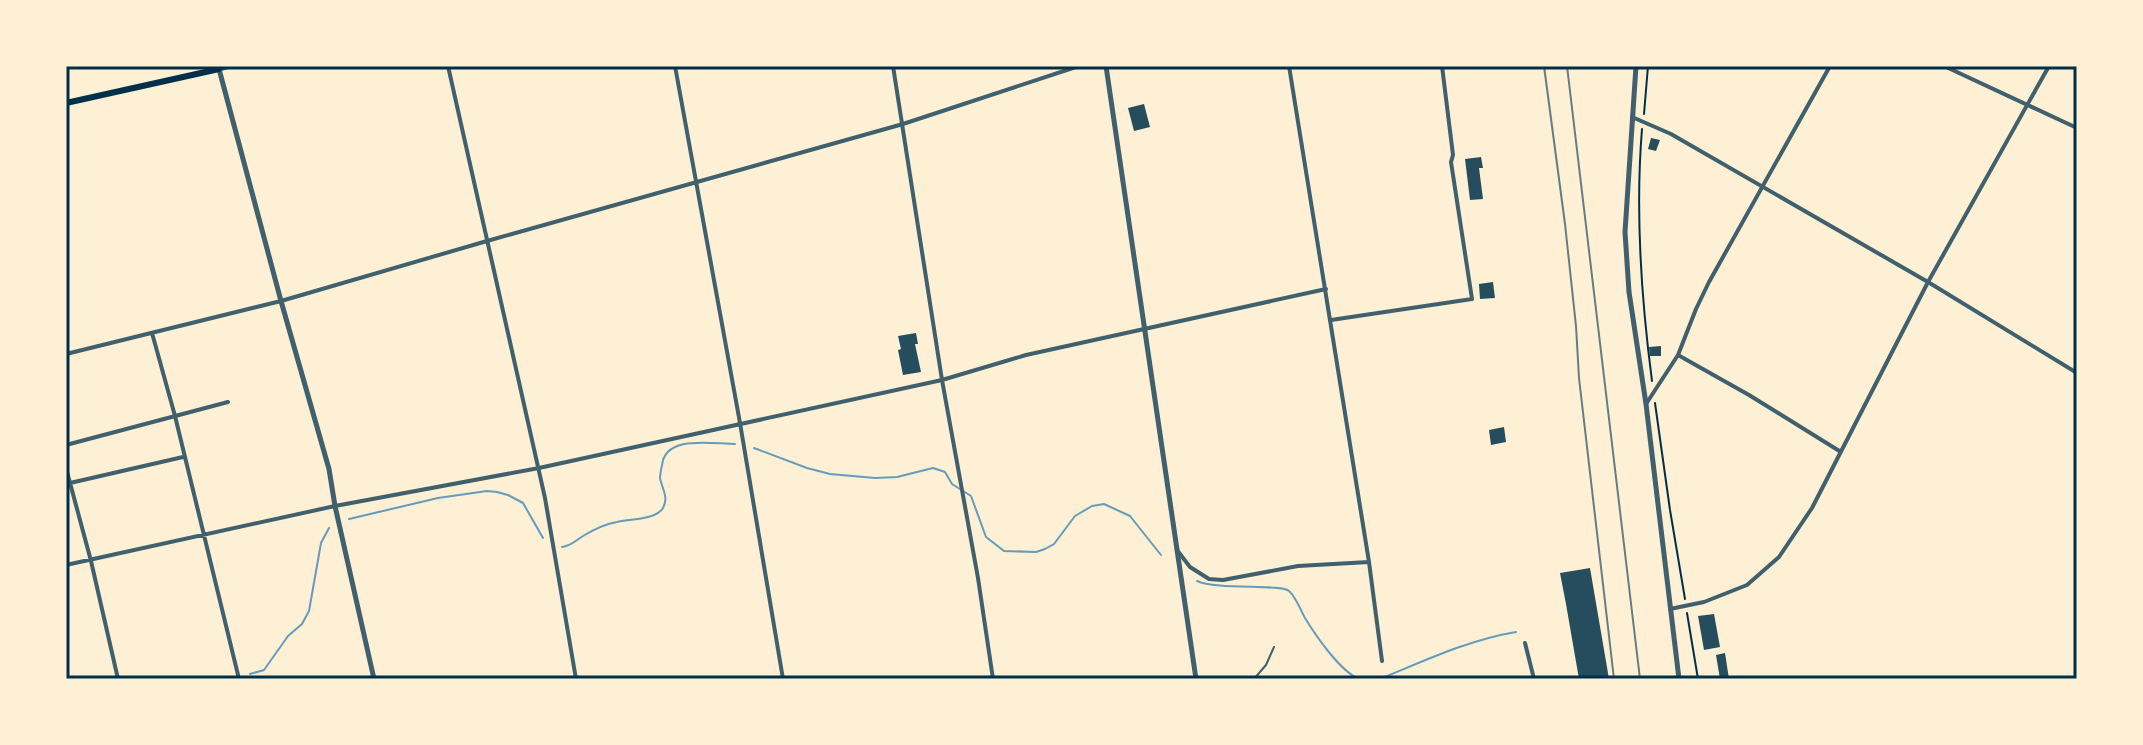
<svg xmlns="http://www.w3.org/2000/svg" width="2143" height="745" viewBox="0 0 2143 745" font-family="'Open Sans',sans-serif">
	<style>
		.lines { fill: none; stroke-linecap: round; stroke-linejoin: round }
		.stream { stroke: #669bbc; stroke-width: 2 }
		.building { fill: #264d5e }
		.path { stroke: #003049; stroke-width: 2 }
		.service { stroke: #3f606c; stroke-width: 2 }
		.minor { stroke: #3f606c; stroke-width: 4 }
		.tertiary { stroke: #3f606c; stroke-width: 5 }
		.secondary { stroke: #003049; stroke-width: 6 }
		.rail { stroke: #657d81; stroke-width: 2 }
		.neatline { fill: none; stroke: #003049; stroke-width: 3 }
	</style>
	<rect width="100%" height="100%" fill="#fdf0d5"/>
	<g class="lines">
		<path class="stream" d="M754,448L807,468L830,474L875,478L897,477L933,468L945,472L952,484L971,496L986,537L1004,551L1036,552L1045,549L1054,544L1075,516L1092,506L1104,504L1130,516L1161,555
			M349,519L438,498L487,491L497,492L508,495L523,503L543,538
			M562,547C571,546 575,541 583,536C593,530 605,524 617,522C629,519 656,520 663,508C669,497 662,489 660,478C660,477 661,468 662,466C664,434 713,444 735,444
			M1197,581C1216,590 1282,584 1289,591C1296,597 1301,611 1305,618C1316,636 1340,671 1359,679
			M250,674L264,670L288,636L302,624L309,611L321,543L329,528
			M219,679L220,677
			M1380,679C1424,661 1468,640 1516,632"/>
	</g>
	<path class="building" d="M1144,104L1150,127L1134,131L1128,108Z
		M1651,138L1660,140L1656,151L1648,149Z
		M1481,157L1483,168H1479L1483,199L1470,200L1465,159Z
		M1493,282L1495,298L1480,299L1479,284Z
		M916,333L918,344H915L921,372L903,375L898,350L901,349L898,336Z
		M1661,346V356H1650L1649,347Z
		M1504,427L1506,442L1491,445L1489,430Z
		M1590,568L1609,679H1579L1566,604L1560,573Z
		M1714,614L1720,647L1704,650L1698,616Z
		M1725,653L1729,679H1720L1716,655Z"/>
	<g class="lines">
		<path class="path" d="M1644,114L1648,66
			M1642,129C1635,213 1641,297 1652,381
			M1655,403L1670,510L1685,599
			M1687,613L1698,679"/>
		<path class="service" d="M1254,679L1266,665L1274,647"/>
		<path class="minor" d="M448,66L545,498L576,679
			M675,66L740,423L783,679
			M893,66L942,380L978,578L993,679
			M1289,66L1369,562L1382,661
			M1944,66L2077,128
			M1632,117L1671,134L1928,282L2077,373
			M1331,320L1472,299L1451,162L1453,155L1442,66
			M152,333L175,416L239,679
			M66,354L281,301L487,241L903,124L1079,66
			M1678,355L1749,395L1841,452
			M1646,404L1678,355L1696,309L1709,282L1830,66
			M66,445L228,402
			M66,468L91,561L118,679
			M70,483L183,457
			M1177,550L1190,567L1209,579L1223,580L1298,566L1369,562
			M66,565L335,506L539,468L942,380L1026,355L1326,289
			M1670,609L1704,602L1747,585L1779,557L1812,508L1928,282L2049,66
			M1525,643L1534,679"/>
		<path class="tertiary" d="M230,66L219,69L281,301L329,469L335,506L374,679
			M1106,66L1196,679
			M1636,66L1625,232L1629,292L1646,404L1679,679"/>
		<path class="secondary" d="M66,103L219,69L218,66"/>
		<path class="rail" d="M1544,66L1565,224L1576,326L1579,378L1614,679
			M1567,66L1640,679"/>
	</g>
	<rect width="2143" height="745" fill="none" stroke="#fdf0d5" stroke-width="136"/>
	<rect x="68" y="68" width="2007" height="609" class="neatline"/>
</svg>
